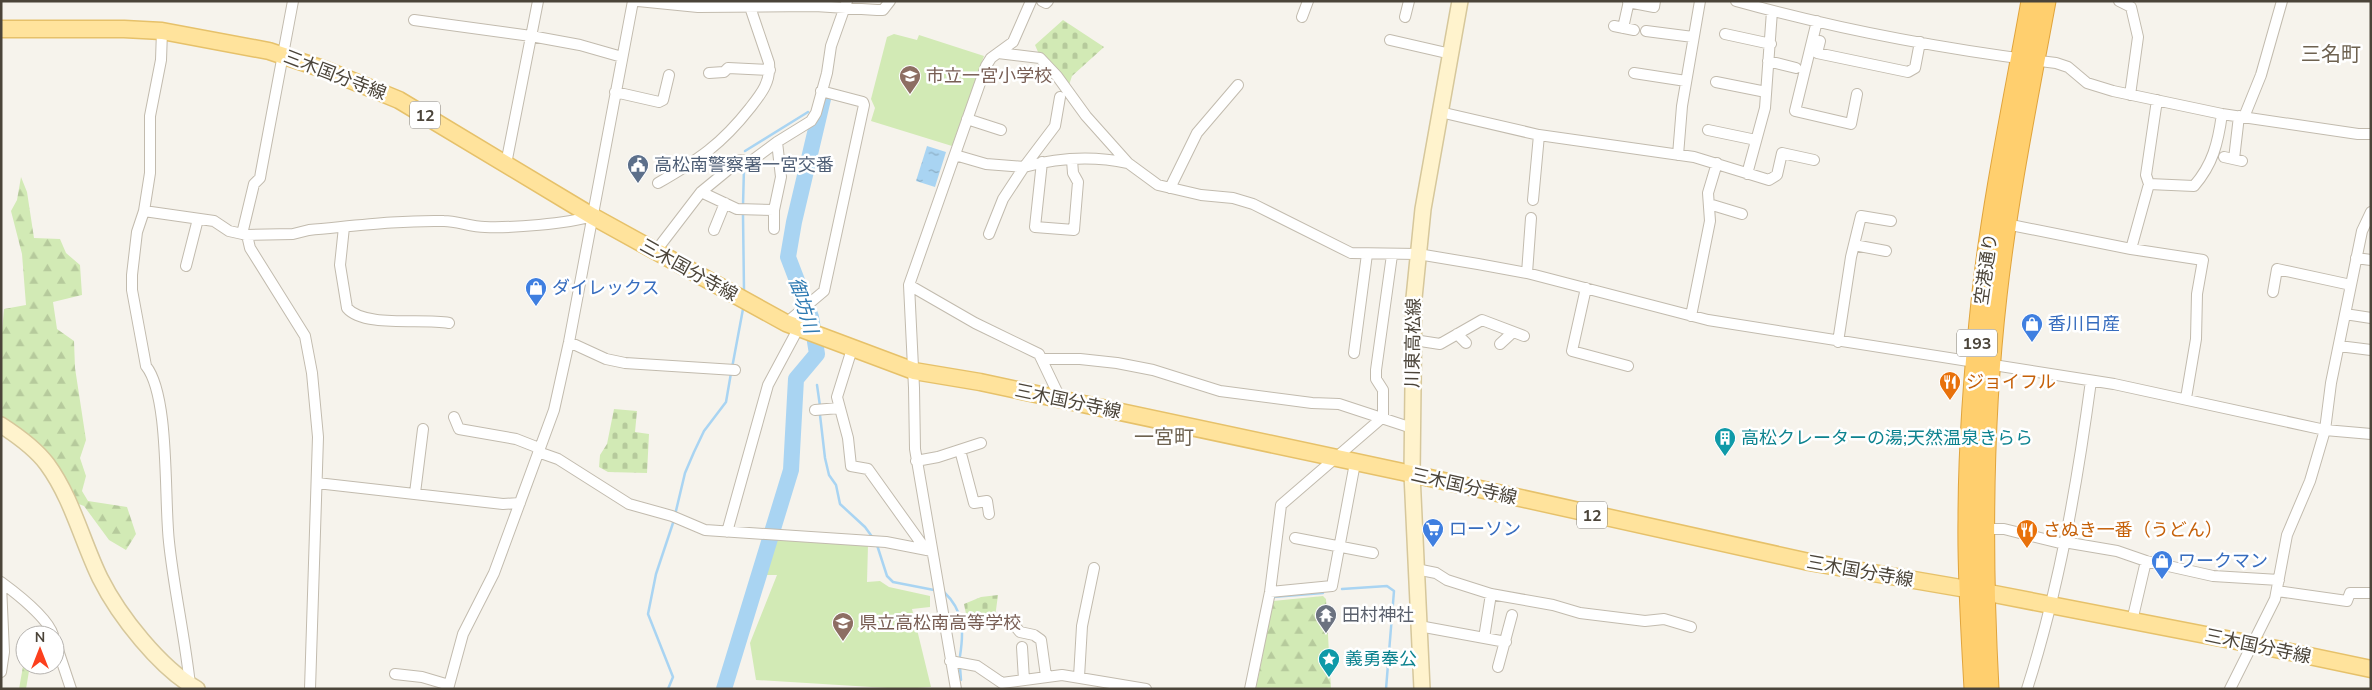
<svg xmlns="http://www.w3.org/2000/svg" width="2372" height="690" viewBox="0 0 2372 690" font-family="'Nunito Sans','Noto Sans JP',sans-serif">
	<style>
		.forest { fill: url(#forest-firs) }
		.cemetery { fill: url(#cemetery-stones) }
		.park { fill: #d2eab5 }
		.water { fill: url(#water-ripples) }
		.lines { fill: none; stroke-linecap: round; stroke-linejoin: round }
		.stream { stroke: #a9d4f2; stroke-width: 2.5 }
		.river { stroke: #a9d4f2; stroke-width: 16 }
		.street-casing { stroke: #c2bbae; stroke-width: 12 }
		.secondary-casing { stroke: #d6c79b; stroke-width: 18 }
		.primary-casing { stroke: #e6c16a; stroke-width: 19 }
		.highway-casing { stroke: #e0a43c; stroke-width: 21 }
		.street { stroke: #fff; stroke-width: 10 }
		.secondary { stroke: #fff3cd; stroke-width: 15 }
		.primary { stroke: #ffe39c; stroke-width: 16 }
		.highway { stroke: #ffcf6e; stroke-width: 19 }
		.labels { text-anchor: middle; stroke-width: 5; stroke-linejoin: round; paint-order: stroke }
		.shield { fill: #fff; stroke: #817c74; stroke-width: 1 }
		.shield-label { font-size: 16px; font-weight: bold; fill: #4b4439 }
		.street-label { font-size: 18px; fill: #4b4439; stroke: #fff }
		.education-label { font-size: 18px; fill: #785e54; stroke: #fff; text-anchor: start }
		.service-label { font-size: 18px; fill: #4e5e75; stroke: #fff; text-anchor: start }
		.shop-label { font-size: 18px; fill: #366cbe; stroke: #fff; text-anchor: start }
		.food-label { font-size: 18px; fill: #c56008; stroke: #fff; text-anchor: start }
		.culture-label { font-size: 18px; fill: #0d838f; stroke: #fff; text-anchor: start }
		.worship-label { font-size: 18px; fill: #5b616d; stroke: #fff; text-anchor: start }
		.water-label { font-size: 19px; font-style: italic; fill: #2e7ab2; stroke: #fff }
		.quarter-label { font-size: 20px; fill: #6e6250; stroke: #fff }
	</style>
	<defs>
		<pattern id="forest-firs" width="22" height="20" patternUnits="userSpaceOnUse" patternTransform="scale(1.25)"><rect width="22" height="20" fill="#d2eab5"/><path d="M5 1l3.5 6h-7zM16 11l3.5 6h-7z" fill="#b6ca9c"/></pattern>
		<pattern id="cemetery-stones" width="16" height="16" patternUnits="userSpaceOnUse" patternTransform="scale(1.25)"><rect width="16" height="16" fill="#d2eab5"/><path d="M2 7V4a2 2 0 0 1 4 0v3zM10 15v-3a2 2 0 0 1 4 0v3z" fill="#b6ca9c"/></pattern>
		<pattern id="water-ripples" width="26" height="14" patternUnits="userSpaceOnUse" patternTransform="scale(1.25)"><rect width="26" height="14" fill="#a9d4f2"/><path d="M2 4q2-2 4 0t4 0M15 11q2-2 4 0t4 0" fill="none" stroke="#8caec5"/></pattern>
	</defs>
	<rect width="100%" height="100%" fill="#f6f3ec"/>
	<path class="forest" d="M21,177L27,192L34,238L60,239L66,253L80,265L82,295L53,302L57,329L74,341L75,368L86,440L80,458L86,476L82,491L88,501L127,507L136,534L126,550L109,540L84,506L76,503L1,418V343L4,309L26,305L22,254L11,211L17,200Z
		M1323,596L1326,599L1331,689H1256L1273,601Z
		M25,655V665H30L26,689H19Z"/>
	<path class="cemetery" d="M1063,20L1104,47L1072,76L1068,88L1038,52L1035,45Z
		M614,409L637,411L635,432L649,434L647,473L608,472L599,467L600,455L607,444Z
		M998,595L994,625L968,624L964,604L981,597Z"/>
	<path class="park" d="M894,34L917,40L919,35L984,56L952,146L871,121L875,108L871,99L887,37Z
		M777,540L868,545L867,582L880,581L889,587L930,596V607L912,609L931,687L904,689L756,680L750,643L777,575H765Z"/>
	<path class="water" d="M927,146L946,152L935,187L916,181Z"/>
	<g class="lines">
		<path class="stream" d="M745,151L808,112
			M743,206L744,167
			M743,215L744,290
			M732,368L743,309
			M817,385L820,406
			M820,415L825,458L829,475L836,485L840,504L865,527L873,538
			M675,515L685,473L694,452L704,431L726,402L731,373
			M877,545L887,576L893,582L934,590
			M1342,589L1387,586L1394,591L1386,689
			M944,592C964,611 964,631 960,656
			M1273,597L1323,593
			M960,667L961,680
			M668,689L673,677L648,614L656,574L674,520"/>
		<path class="river" d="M724,689L791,470L796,379L817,354L811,317L788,257L794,222L823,99"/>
		<g class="street-casing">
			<path id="street" d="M638,1L698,7L815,6L877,10H883L890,1
				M1042,1L1046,3L1048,1
				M1736,1C1840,30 1948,50 2056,63L2068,67L2087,83L2113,91L2222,114L2358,134H2371
				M2119,1L2131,7L2138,37L2130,95
				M1628,2L1654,7L1655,1
				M1302,17L1308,1
				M1405,17L1409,1
				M414,20L531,36L580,45L622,57
				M1817,21L1795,111L1851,124L1857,94
				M1614,26L1634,30
				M1623,28L1629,1
				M162,31L161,60L150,116V173L144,211L137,232L132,275V290L146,366C170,396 164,500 169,542C174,590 185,637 190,685
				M1646,31L1693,37
				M1725,34L1771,44
				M1390,40L1451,54
				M1820,41L1817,53L1908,72L1915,68L1920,42
				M998,53L1040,58L1057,76L1086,116L1128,163L1158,185L1201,195L1233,198L1253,204L1351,253L1418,254L1478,264L1527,273L1708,320L2114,384L2325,430L2371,434
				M1768,61L1796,68
				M709,73L724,72L728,68L770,70
				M1634,73L1686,81
				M1716,82L1766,92
				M615,92L659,102L663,100L669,75
				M1440,112L1539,135L1694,157L1769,180L1777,175L1782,153L1814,160
				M2244,117L2261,75L2282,1
				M967,119L1001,130
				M1708,130L1756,140
				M955,155L986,164L1024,167L1055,126L1060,97
				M1678,155L1682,106L1700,1
				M2224,157L2242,161
				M2234,159L2239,116
				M1042,162L1035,227L1074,230L1078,182L1073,173L1072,160
				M506,164L538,1
				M1747,174L1765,108L1772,11
				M658,183C698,160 721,145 750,108C761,94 771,82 769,63L750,7
				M2149,184L2146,175L2157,100
				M1170,188L1197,133L1238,85
				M701,192L737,209L774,210
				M1533,200L1539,135
				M1709,204L1742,214
				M144,211L214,221L229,231L247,235L293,234L309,230C354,226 399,220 444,221C457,221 471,227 485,227C513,228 566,224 592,216
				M2006,224L2131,249L2203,260L2197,294L2196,339L2186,398
				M344,227L340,265L347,308C364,328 423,318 449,323
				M774,229V210L781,177L777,142
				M714,230L725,203
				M242,234L254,184L260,178L261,172L293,1
				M989,234L1003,199L1024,167C1057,158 1094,156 1128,163
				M247,235L250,248L305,336L312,373L318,437L310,689
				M1854,245L1886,251
				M2131,249L2149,184L2194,186C2213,164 2218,143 2222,114
				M655,252L701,192L740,160L750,162L777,142L811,121L816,113L827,73L831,46L847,1
				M2356,258L2371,260
				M186,266L198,219
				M1527,273L1531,218
				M909,285L975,323L1039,354L1061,400
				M1586,288L1572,351L1628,366
				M2273,292L2277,269L2351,285
				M2345,314L2371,318
				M1691,316L1710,221L1708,193L1717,163
				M786,323L824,291L864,105L863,102L821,91
				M1457,334L1466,343
				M1414,340L1440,344L1482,320L1524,336
				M569,342L606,359L625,363L735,370
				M1838,342L1851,257L1861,216L1891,221
				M1500,344L1513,332
				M2339,346L2371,350
				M852,349L837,397L848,438L851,466L868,469L926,550
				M1354,353L1367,254
				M1042,359H1080L1117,363L1153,370L1220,391L1312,403L1339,404L1412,428
				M815,410L839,408
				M454,417L459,429L516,439L539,448
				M960,450L974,503L987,501L989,514
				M538,452L558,459L629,504L672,516L705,530L886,542L932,551
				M916,461L938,457L981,443
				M317,483L503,504L520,503
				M415,493L423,429
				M1983,529H2004L2064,544
				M727,532L768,385L798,329
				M1295,538L1373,553
				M2064,542L2117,551L2146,561L2132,621
				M2146,561L2213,576L2279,580
				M1416,569L1436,573L1447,580L1491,594L1553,605L1580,613L1645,621L1664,619L1691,627
				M1,582C16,593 48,618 53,635
				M1,585L4,652L1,672
				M2277,591L2347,601L2350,593H2371
				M1270,592L1332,586L1355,463
				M1015,626L1020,632L1034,635L1041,640L1046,676
				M1419,626L1506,642
				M1484,638L1491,594
				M55,641L71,689
				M1022,647L1024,680
				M950,661L977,666L1002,683L1062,675L1146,689
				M1498,667L1512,615
				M395,674L422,677L449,685
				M1079,677L1082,626L1094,568
				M448,689L463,634L494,573L554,410L569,342L633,1
				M956,689L915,449L914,388L909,285L986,66L991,58L1013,42L1031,1
				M1250,689L1270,592L1281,505L1383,417V390L1376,379V370L1392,255
				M2027,689C2059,589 2077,485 2091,381
				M2230,689L2275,599L2287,535L2310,481L2325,430L2331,383L2362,231L2371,212"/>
		</g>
		<g class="secondary-casing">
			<path id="secondary" d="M1,425C18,436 35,448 47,464C72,498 82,541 100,578C119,616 160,668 197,689
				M1422,689L1412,474L1414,298L1423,209L1460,1"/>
		</g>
		<g class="primary-casing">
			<path id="primary" d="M1,29H124L162,31L269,51L326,70L399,100L592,216L786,323L914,371L980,382L1412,474L1809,562L1984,592L2252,644L2371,669"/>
		</g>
		<g class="highway-casing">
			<path id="highway" d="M1974,689C1971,632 1967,575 1968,519C1968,443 1974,367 1982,292C1993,195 2014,97 2031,1
				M1989,689C1982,557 1982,427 1997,296C2008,197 2028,99 2046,1"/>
		</g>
		<use href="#street" class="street"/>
		<use href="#secondary" class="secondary"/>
		<use href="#primary" class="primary"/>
		<use href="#highway" class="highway"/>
	</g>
	<defs>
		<g id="school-pin" transform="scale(1.125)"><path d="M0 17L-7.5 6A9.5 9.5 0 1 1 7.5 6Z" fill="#8d6e63" stroke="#fff"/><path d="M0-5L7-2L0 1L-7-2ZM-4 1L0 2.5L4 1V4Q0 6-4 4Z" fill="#fff"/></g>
		<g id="civic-pin" transform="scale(1.125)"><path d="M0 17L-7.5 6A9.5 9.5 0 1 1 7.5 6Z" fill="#5c6f8a" stroke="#fff"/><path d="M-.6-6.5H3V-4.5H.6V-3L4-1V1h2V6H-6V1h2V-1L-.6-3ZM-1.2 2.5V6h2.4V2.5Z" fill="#fff"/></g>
		<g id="shop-pin" transform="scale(1.125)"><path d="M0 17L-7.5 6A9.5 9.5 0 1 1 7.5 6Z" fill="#3f7fe0" stroke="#fff"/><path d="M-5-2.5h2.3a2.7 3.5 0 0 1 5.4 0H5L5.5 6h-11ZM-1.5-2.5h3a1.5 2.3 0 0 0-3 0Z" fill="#fff"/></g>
		<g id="restaurant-pin" transform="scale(1.125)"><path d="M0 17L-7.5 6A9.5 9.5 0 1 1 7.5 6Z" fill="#e8710a" stroke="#fff"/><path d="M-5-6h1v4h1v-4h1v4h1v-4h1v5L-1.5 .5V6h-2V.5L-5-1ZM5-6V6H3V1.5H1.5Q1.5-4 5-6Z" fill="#fff"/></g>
		<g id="building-pin" transform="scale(1.125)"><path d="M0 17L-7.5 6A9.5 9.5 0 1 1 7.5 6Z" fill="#0f9aa8" stroke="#fff"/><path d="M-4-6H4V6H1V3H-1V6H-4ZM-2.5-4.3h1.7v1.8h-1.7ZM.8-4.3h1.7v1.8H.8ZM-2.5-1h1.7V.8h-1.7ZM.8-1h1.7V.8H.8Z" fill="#fff"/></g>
		<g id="supermarket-pin" transform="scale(1.125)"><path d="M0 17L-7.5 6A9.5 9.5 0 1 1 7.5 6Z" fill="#3f7fe0" stroke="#fff"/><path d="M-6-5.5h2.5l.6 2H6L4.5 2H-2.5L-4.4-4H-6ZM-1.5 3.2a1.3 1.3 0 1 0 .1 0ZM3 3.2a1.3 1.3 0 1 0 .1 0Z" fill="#fff"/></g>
		<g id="temple-pin" transform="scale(1.125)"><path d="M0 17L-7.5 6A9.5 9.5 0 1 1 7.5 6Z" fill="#6b7280" stroke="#fff"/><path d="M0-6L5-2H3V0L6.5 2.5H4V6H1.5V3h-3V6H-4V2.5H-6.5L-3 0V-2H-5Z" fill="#fff"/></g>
		<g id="sight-pin" transform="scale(1.125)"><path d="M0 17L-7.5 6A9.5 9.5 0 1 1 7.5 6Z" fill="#0f9aa8" stroke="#fff"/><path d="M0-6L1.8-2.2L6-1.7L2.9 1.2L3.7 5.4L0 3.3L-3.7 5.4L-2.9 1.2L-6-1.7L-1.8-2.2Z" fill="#fff"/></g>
	</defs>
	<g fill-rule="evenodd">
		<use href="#school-pin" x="910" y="76"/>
		<use href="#civic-pin" x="638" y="165"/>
		<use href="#shop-pin" x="536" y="288"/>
		<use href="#shop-pin" x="2032" y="324"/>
		<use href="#restaurant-pin" x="1950" y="382"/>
		<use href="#building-pin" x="1725" y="438"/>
		<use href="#supermarket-pin" x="1433" y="529"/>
		<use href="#restaurant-pin" x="2027" y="530"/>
		<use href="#shop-pin" x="2162" y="561"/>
		<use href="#temple-pin" x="1326" y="615"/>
		<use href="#school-pin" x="843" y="623"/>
		<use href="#sight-pin" x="1329" y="659"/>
	</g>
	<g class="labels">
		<g class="shield">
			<rect x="410" y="101.5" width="30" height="27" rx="4"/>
			<rect x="1957" y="329.5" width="40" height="27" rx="4"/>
			<rect x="1577" y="501.5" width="30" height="27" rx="4"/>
		</g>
		<g class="shield-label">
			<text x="425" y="121">12</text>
			<text x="1977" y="349">193</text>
			<text x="1592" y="521">12</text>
		</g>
		<g class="street-label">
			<text transform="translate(335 75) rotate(21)" y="6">三木国分寺線</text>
			<text transform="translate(1986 269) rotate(-82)" y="6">空港通り</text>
			<text transform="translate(689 270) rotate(29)" y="6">三木国分寺線</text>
			<text transform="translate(1413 343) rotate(-89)" y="6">川東高松線</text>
			<text transform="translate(1068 401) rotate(12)" y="6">三木国分寺線</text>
			<text transform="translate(1464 486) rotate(13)" y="6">三木国分寺線</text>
			<text transform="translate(1860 571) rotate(10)" y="6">三木国分寺線</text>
			<text transform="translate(2258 646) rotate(12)" y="6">三木国分寺線</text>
		</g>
		<g class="education-label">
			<text x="926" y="82">市立一宮小学校</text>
			<text x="859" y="629">県立高松南高等学校</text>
		</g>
		<g class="service-label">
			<text x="654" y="171">高松南警察署一宮交番</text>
		</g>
		<g class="shop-label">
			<text x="552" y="294">ダイレックス</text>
			<text x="2048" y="330">香川日産</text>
			<text x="1449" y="535">ローソン</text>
			<text x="2178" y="567">ワークマン</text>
		</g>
		<g class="food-label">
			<text x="1966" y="388">ジョイフル</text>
			<text x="2043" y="536">さぬき一番（うどん）</text>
		</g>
		<g class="culture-label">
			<text x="1741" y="444">高松クレーターの湯;天然温泉きらら</text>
			<text x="1345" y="665">義勇奉公</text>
		</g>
		<g class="worship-label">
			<text x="1342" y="621">田村神社</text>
		</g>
		<g class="water-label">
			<text transform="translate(804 305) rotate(73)" y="7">御坊川</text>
		</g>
		<g class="quarter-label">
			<text x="2331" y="61">三名町</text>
			<text x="1164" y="444">一宮町</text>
		</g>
	</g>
	<rect width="2372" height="690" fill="none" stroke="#4b4439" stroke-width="5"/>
	<g transform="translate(40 650)"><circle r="24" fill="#ffffff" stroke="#b7b4b0"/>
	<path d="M0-4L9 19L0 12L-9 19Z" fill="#fc3f1d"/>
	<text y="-8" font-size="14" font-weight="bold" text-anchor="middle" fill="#4b4439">N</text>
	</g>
</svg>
